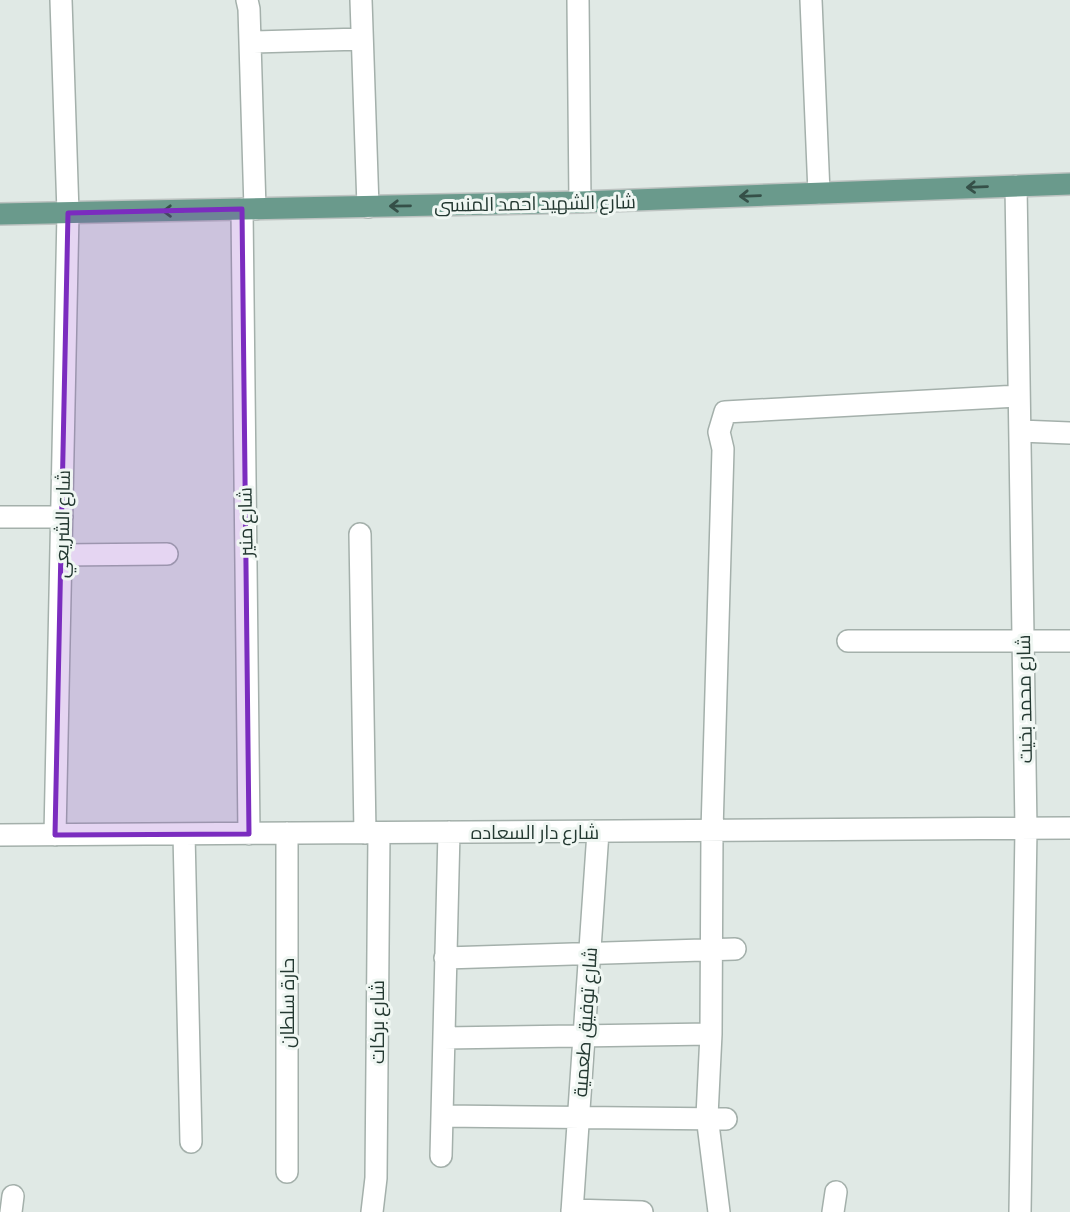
<svg xmlns="http://www.w3.org/2000/svg" width="1070" height="1212" viewBox="0 0 1070 1212" font-family="Barlow,Cairo,sans-serif">
	<style>
		.lines { fill: none; stroke-linecap: round; stroke-linejoin: round }
		.minor-casing { stroke: #a4b0ab; stroke-width: 24 }
		.major-casing { stroke: #bdc3c1; stroke-width: 24 }
		.minor { stroke: #fff; stroke-width: 21 }
		.major { stroke: #6a9a8c; stroke-width: 21 }
		.oneway { stroke: #355048 }
		.marked { fill: #7b2cbf; fill-opacity: 0.2; stroke: #7b2cbf; stroke-width: 5; stroke-linejoin: round }
		.labels { text-anchor: middle; stroke-width: 6; stroke-linejoin: round; paint-order: stroke }
		.street-label { font-size: 19px; fill: #233831; stroke: #f0f7f3 }
	</style>
	<rect width="100%" height="100%" fill="#e0e9e5"/>
	<g class="lines">
		<g class="minor-casing">
			<path id="minor" d="M247,0L249,9L255,209
				M361,0L368,207
				M578,0L580,202
				M811,0L819,193
				M250,42L362,39
				M1016,186L1026,829L1020,1212
				M242,209L249,834
				M1020,431L1070,433
				M0,517H62
				M360,534L365,833
				M61,555L167,554
				M848,641H1070
				M287,833V1172
				M184,834L191,1142
				M0,835L1070,828
				M55,835L68,213L61,0
				M445,958L735,949
				M444,1038L711,1034
				M442,1116L726,1119
				M441,1156L449,832
				M572,1210L642,1212
				M11,1212L13,1196
				M372,1212L376,1178L379,833
				M572,1212L598,832
				M719,1212L707,1116L711,1034L712,831L723,449L719,432L725,412L1019,396
				M833,1212L836,1192"/>
		</g>
		<g class="major-casing">
			<path id="major" d="M0,214L580,202L1070,184"/>
		</g>
		<use href="#minor" class="minor"/>
		<use href="#major" class="major"/>
	</g>
	<defs><path id="oneway-shaft" d="M-6 0H5M1.5-3L5.5 0L1.5 3" fill="none" stroke-width="1.6" stroke-linecap="round" stroke-linejoin="round" transform="scale(1.75)"/></defs>
	<g class="oneway">
		<use href="#oneway-shaft" transform="translate(977 187) rotate(178)"/>
		<use href="#oneway-shaft" transform="translate(750 196) rotate(178)"/>
		<use href="#oneway-shaft" transform="translate(400 206) rotate(179)"/>
		<use href="#oneway-shaft" transform="translate(173 211) rotate(179)"/>
	</g>
	<path class="marked" d="M242,209L249,834L55,835L68,213Z"/>
	<g class="labels">
		<g class="street-label">
			<text transform="translate(535 203) rotate(-1)" y="7">شارع الشهيد احمد المنسى</text>
			<text transform="translate(245 522) rotate(-91)" y="7">شارع منير</text>
			<text transform="translate(62 524) rotate(-89)" y="7">شارع الشريعي</text>
			<text transform="translate(1024 699) rotate(-91)" y="7">شارع محمد بخيت</text>
			<text x="535" y="839">شارع دار السعاده</text>
			<text transform="translate(287 1003) rotate(-90)" y="7">حارة سلطان</text>
			<text transform="translate(377 1022) rotate(-90)" y="7">شارع بركات</text>
			<text transform="translate(585 1022) rotate(-86)" y="7">شارع توفيق طعمية</text>
		</g>
	</g>
</svg>
